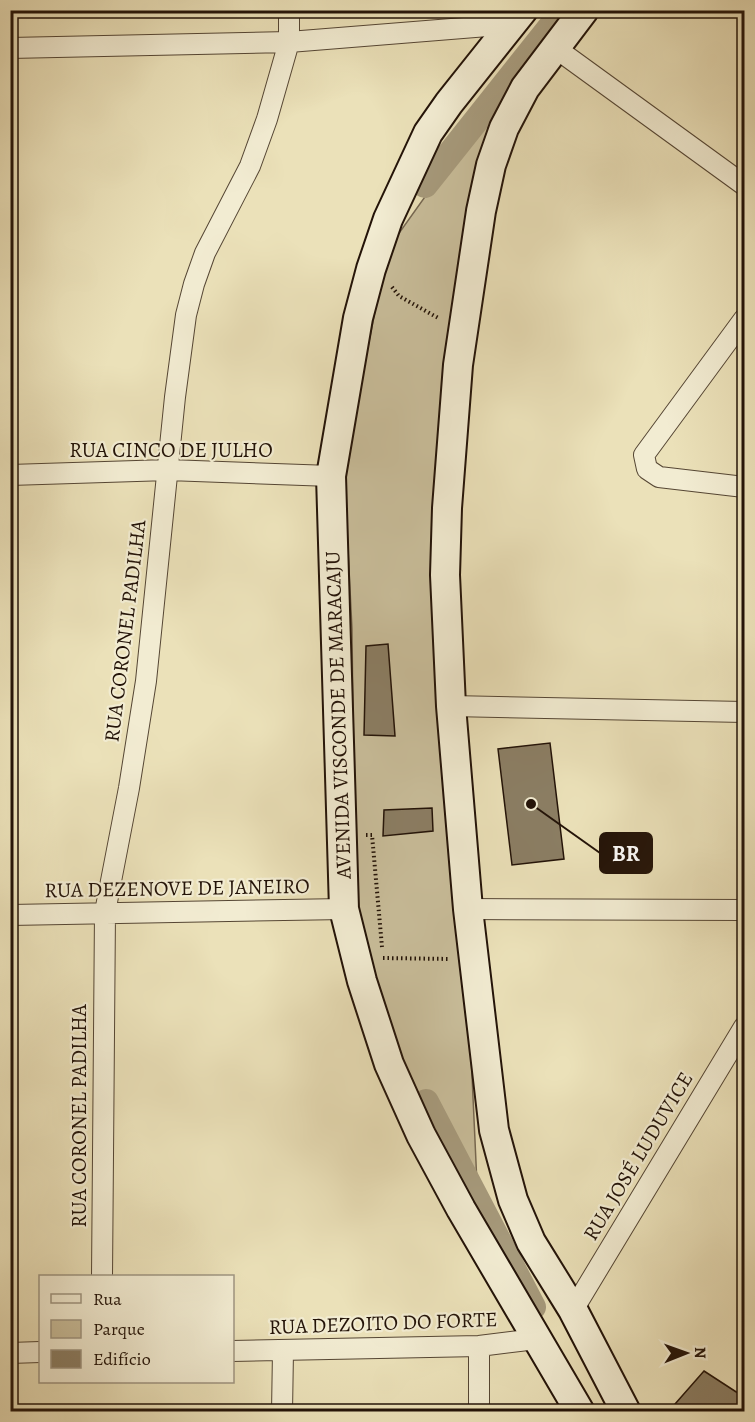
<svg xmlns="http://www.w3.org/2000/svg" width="755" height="1422" viewBox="0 0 755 1422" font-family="Alegreya,serif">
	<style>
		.green { fill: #c9be9b; stroke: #766852; stroke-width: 1.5 }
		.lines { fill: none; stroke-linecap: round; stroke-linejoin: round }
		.canal { stroke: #a79b7d; stroke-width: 26 }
		.building { fill: #8b7e64; stroke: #231308; stroke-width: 1.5 }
		.minor-casing { stroke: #554634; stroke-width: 22 }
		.secondary-casing { stroke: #231308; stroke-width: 32 }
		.path { stroke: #231308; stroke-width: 4; stroke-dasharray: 1.5 3; stroke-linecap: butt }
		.minor { stroke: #f2ecd2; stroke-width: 20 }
		.secondary { stroke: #f2ecd2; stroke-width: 28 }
		.labels { text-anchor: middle; stroke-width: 4.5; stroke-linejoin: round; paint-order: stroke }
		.street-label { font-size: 21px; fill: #231308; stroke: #f2ecd2 }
		.leader { fill: none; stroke: #231308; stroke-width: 2 }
		.callout-dot { fill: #231308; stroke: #f2ecd2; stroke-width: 2 }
		.callout { fill: #231308; stroke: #231308; stroke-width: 2 }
		.callout-label { font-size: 22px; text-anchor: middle; font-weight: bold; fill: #fff }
	</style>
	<rect width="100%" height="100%" fill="#ebe1b9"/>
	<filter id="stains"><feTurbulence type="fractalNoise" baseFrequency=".00333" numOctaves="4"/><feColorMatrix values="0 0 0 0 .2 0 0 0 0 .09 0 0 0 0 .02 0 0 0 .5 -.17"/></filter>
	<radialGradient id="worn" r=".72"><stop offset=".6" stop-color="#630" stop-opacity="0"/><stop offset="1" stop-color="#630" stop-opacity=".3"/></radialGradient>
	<path class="green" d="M479,121L489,128L450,356L466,945L477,1184L432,1099L420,1103L372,991L355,905L352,629L344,469L387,250Z"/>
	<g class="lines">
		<path class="canal" d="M425,185L564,10
			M426,1102L533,1307"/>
	</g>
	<path class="building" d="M388,644L395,736L364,735L366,646Z
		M550,743L564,859L512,865L498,749Z
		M432,808L433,831L383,836L384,810Z
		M704,1371L744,1397V1412H668Z"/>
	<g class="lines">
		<g class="minor-casing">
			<path id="minor" d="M554,47L744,185
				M10,48L289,42L512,24
				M744,319L644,455L647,469L659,477L744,487
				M10,475L168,470L331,476
				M451,706L744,712
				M468,909L744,910
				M10,915L344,909
				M102,1276L105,912L129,788L146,681L175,397L186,315L194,284L205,253L250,166L267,119L289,42V10
				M573,1310L744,1027
				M479,1346V1412
				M232,1351L479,1346L536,1339
				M10,1353L40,1352
				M282,1412L283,1351"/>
		</g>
		<g class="secondary-casing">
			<path id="secondary" d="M523,10L449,103L428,133L388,219L371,269L358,318L331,476L344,909L362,981L389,1064L421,1135L461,1209L580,1412
				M584,10L525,88L504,128L491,165L481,211L458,365L447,508L445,575L451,706L468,909L494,1130L513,1200L531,1242L573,1310L626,1412"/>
		</g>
		<path class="path" d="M392,287L399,296L440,319
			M366,835H372L382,947
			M383,958L450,959"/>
		<use href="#minor" class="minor"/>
		<use href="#secondary" class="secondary"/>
	</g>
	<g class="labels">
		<g class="street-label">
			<text x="171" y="457">RUA CINCO DE JULHO</text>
			<text transform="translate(125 631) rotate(-83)" y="7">RUA CORONEL PADILHA</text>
			<text transform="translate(338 715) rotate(-92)" y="7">AVENIDA VISCONDE DE MARACAJU</text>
			<text transform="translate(177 888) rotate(-1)" y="7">RUA DEZENOVE DE JANEIRO</text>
			<text transform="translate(79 1116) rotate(-90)" y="7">RUA CORONEL PADILHA</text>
			<text transform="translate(638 1156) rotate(-59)" y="7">RUA JOSÉ LUDUVICE</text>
			<text transform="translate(383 1323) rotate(-2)" y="7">RUA DEZOITO DO FORTE</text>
		</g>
	</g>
	<path class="leader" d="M531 804L600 853"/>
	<circle class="callout-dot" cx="531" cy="804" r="6"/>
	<rect class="callout" x="600" y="833" width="52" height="40" rx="6"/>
	<g class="callout-label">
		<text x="626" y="861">BR</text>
	</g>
	<rect width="755" height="1422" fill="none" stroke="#ebe1b9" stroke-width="36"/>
	<rect x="12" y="12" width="731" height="1398" fill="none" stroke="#231308" stroke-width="3"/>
	<rect x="18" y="18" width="719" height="1386" fill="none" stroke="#231308" stroke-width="1.5"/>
	<rect x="39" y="1275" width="195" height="108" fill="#f2ecd2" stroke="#9f9581" stroke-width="1.5"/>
	<rect x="51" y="1294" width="30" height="9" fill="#f2ecd2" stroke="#9f9581" stroke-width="1.5"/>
	<text x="93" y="1305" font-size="18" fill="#231308">Rua</text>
	<rect x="51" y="1320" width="30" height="18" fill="#c9be9b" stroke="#9f9581" stroke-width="1.5"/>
	<text x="93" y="1335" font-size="18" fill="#231308">Parque</text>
	<rect x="51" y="1350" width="30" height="18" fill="#8b7e64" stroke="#9f9581" stroke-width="1.5"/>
	<text x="93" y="1365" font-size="18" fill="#231308">Edifício</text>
	<g transform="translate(686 1353) rotate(89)" stroke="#f2ecd2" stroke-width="4.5" paint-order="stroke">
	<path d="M0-4.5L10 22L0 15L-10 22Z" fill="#231308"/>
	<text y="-9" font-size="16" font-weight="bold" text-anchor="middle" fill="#231308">N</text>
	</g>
	<rect width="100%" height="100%" filter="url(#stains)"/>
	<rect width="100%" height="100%" fill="url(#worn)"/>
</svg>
